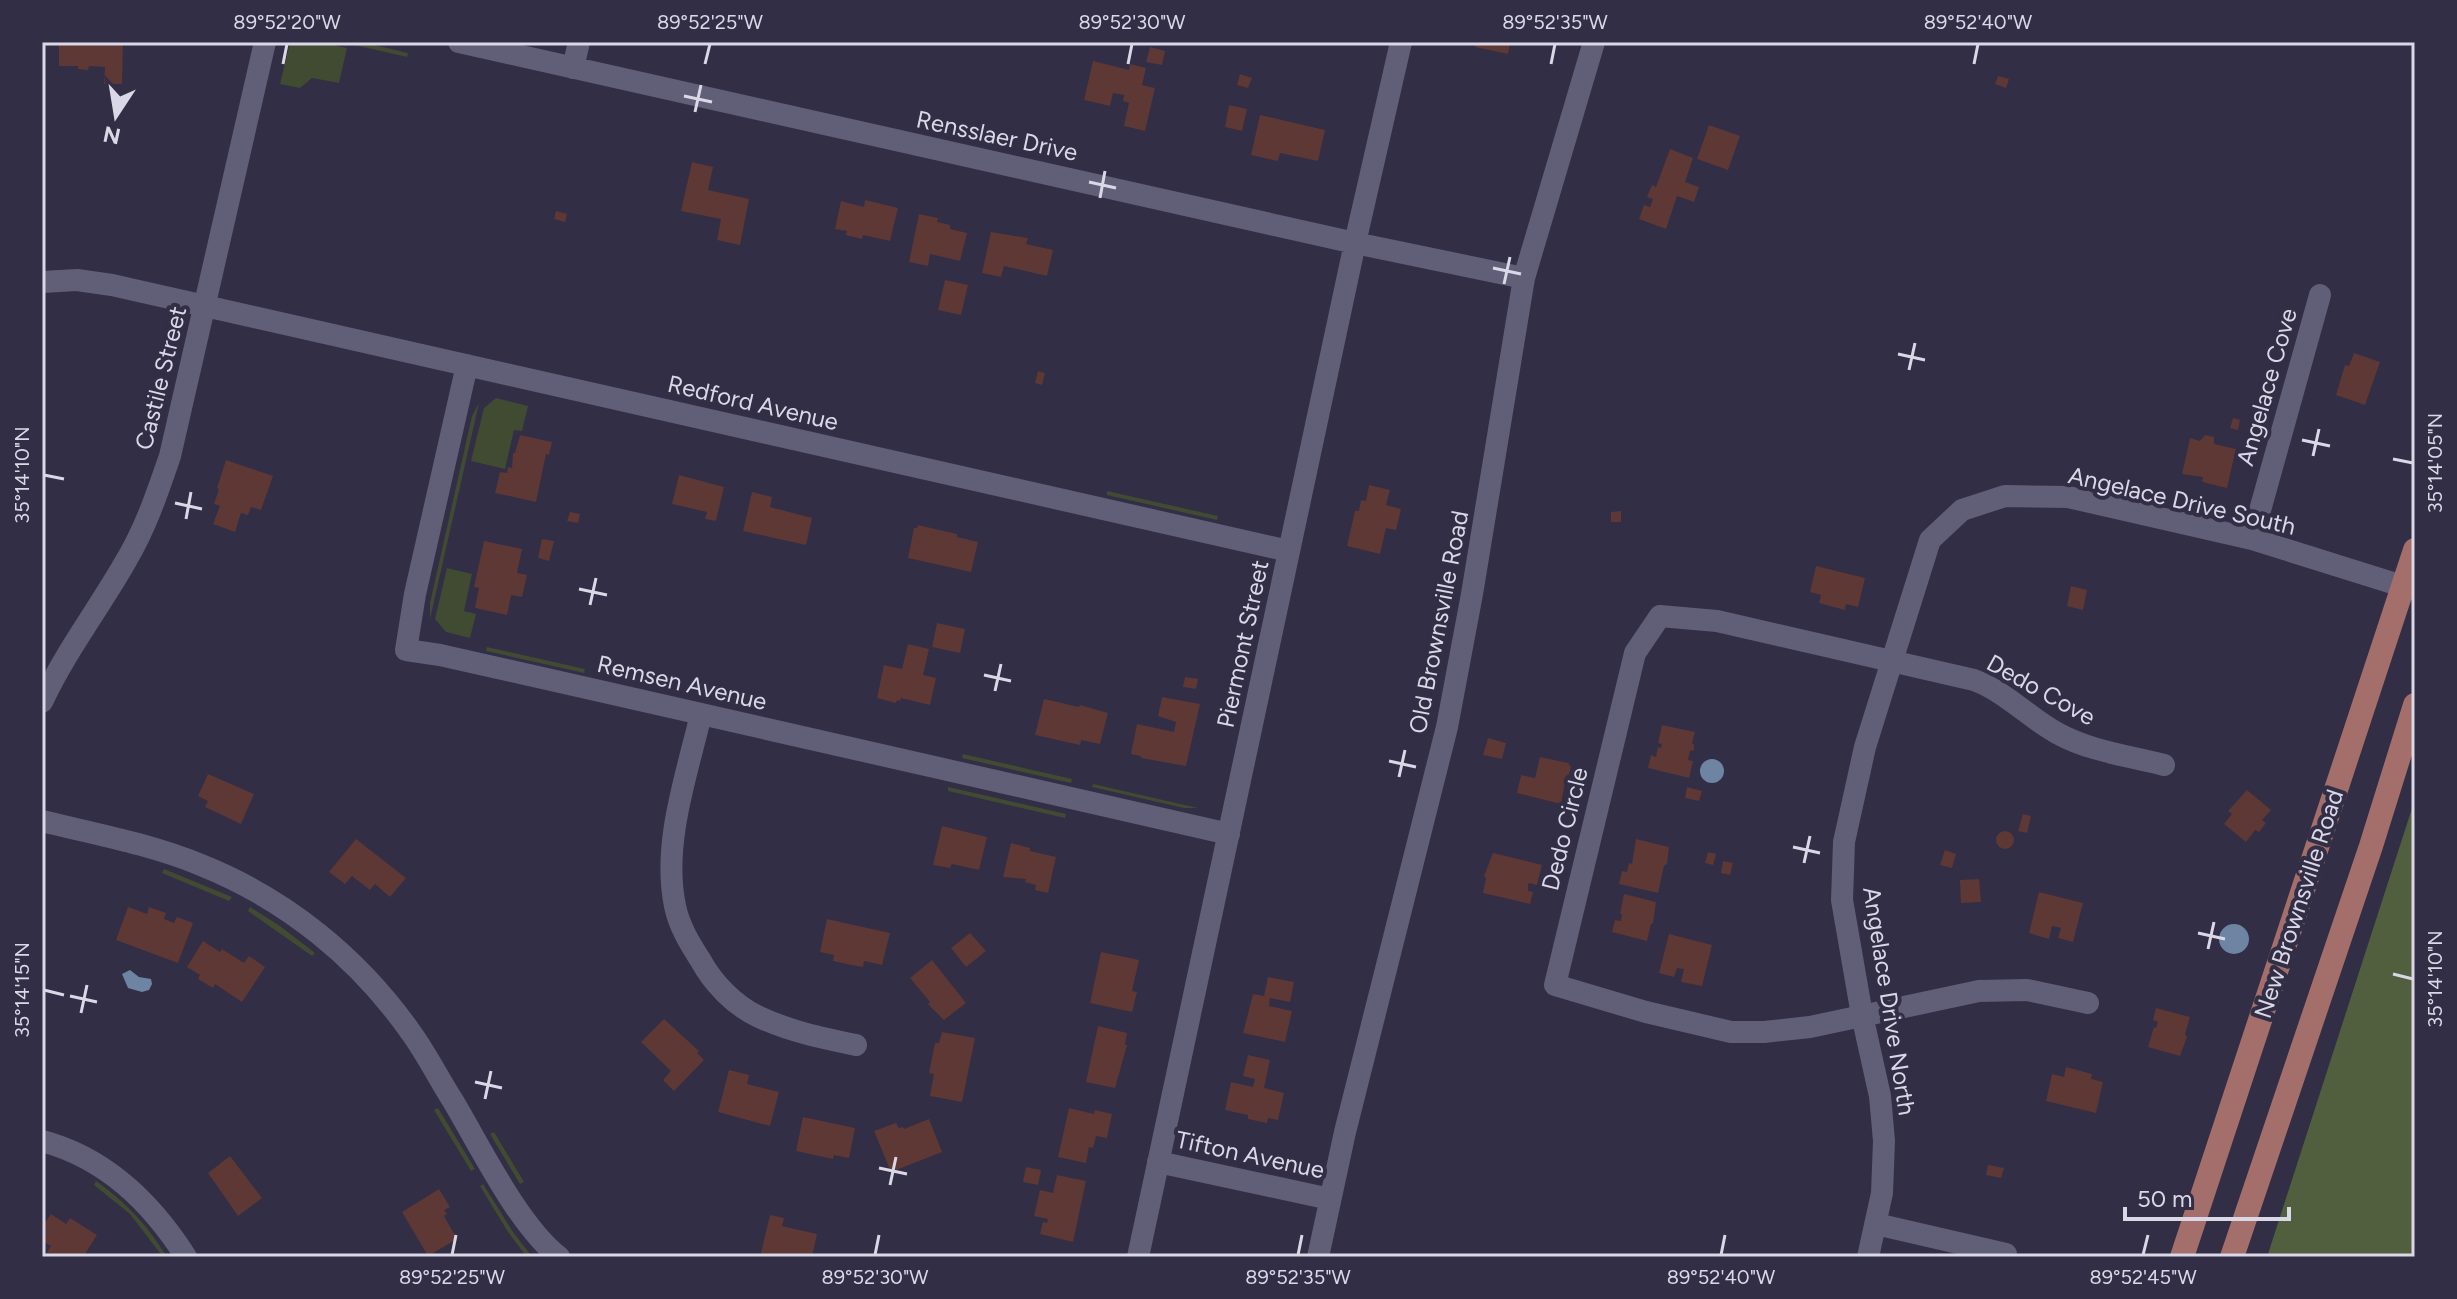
<svg xmlns="http://www.w3.org/2000/svg" width="2457" height="1299" viewBox="0 0 2457 1299" font-family="Figtree,sans-serif">
	<style>
		.green { fill: #404b32 }
		.forest { fill: #515f3e }
		.water { fill: #6d84a3 }
		.building { fill: #5d3834 }
		.lines { fill: none; stroke-linecap: round; stroke-linejoin: round }
		.minor { stroke: #615e78; stroke-width: 22 }
		.major { stroke: #a46f6b; stroke-width: 24 }
		.ticks { fill: none; stroke: #dad8e7; stroke-width: 3 }
		.labels { text-anchor: middle; stroke-width: 8; stroke-linejoin: round; paint-order: stroke }
		.street-label { font-size: 24px; fill: #dad8e7; stroke: #312e45 }
		.neatline { fill: none; stroke: #dad8e7; stroke-width: 3 }
		.ticks-label { font-size: 20px; text-anchor: middle; fill: #dad8e7 }
	</style>
	<rect width="100%" height="100%" fill="#312e45"/>
	<path class="green" d="M292,42H319L347,48L339,83L312,78L300,88L280,84L289,47Z
		M341,42H362L408,53L407,57Z
		M496,398L528,406L522,431L514,430L505,469L471,461L484,408Z
		M479,403L430,619V603L472,416Z
		M1107,491L1218,516L1217,520L1107,495Z
		M447,568L472,574L464,611L476,614L470,638L446,632L435,619Z
		M487,647L585,669L584,673L571,670L486,651Z
		M963,754L1072,779L1071,783L962,758Z
		M1093,784L1198,808H1184L1092,787Z
		M948,787L1066,814L1065,818L948,791Z
		M164,869L232,897L229,901L162,873Z
		M250,907L280,926L315,953L312,956L248,911Z
		M438,1108L475,1169L471,1171L434,1110Z
		M494,1132L524,1182L520,1184L490,1134Z
		M96,1181C126,1202 148,1226 167,1257H163L130,1214L94,1185Z
		M483,1184L513,1232L530,1254L526,1256L508,1232L480,1186Z"/>
	<path class="forest" d="M2415,799V1257H2267Z"/>
	<path class="water" d="M1700 771a12 12 0 1 1 24 0a12 12 0 1 1-24 0Z
		M2219 939a15 15 0 1 1 30 0a15 15 0 1 1-30 0Z
		M130,970L139,977L151,979L152,984L149,990L142,992L128,988L122,974Z"/>
	<path class="building" d="M59,42H123L122,84H104L105,67L89,66L88,70L78,69V66H59Z
		M1476,42H1510L1508,54L1475,47Z
		M1150,47L1165,51L1162,65L1146,62Z
		M1093,61L1129,70L1130,64L1146,68L1142,85L1155,88L1145,131L1124,126L1129,103L1123,101L1124,95L1113,93L1110,106L1084,100Z
		M1240,74L1252,78L1248,88L1237,85Z
		M1998,76L2009,79L2006,88L1995,84Z
		M1229,105L1247,109L1242,131L1225,127Z
		M1260,115L1325,130L1318,161L1280,153L1278,161L1251,155Z
		M1709,125L1740,136L1728,170L1697,159Z
		M1670,149L1693,158L1685,182L1699,187L1694,202L1677,196L1666,229L1639,219L1644,205L1650,207L1653,199L1647,197L1652,185L1656,187Z
		M692,162L713,167L708,190L749,199L740,245L717,240L721,219L681,211Z
		M865,200L898,208L890,241L863,235L862,239L846,235L847,231L835,229L841,201L864,207Z
		M556,211L567,214L565,222L554,219Z
		M919,214L938,218L937,222L950,225V229L967,233L960,261L930,254L928,266L909,262Z
		M991,232L1028,238L1026,244L1053,250L1047,276L1004,266L1001,277L982,273Z
		M945,280L968,285L961,315L938,310Z
		M2354,353L2380,362L2365,405L2336,395L2345,365L2349,366Z
		M1038,371L1045,373L1042,385L1035,383Z
		M2233,418L2240,420L2238,430L2230,428Z
		M520,435L552,442L549,455L546,454L536,502L495,493L500,472L507,473L508,467L512,468L513,453H515Z
		M2205,435L2214,437V444L2236,449L2227,488L2206,483L2202,481L2203,477L2182,474L2190,438L2200,441Z
		M226,460L273,476L261,510L251,507L248,515L241,513L235,532L213,524L220,506L214,504L219,489L217,488Z
		M679,475L724,487L716,521L705,519L707,512L672,504Z
		M1369,485L1390,490L1386,505L1401,509L1396,530L1386,528L1380,554L1347,546L1355,511H1359L1361,500L1366,501Z
		M752,492L772,497L770,507L812,518L806,545L743,531Z
		M1621,511V522H1611V512Z
		M570,512L580,514L578,523L567,521Z
		M918,525L957,534V537L978,542L971,572L908,558L914,528H917Z
		M542,539L554,541L549,561L538,558Z
		M484,541L522,549L517,573L527,575L522,597L511,595L507,615L475,608L479,588L474,587Z
		M1816,566L1865,578L1858,607L1846,604L1845,610L1819,603L1821,595L1810,592Z
		M2071,586L2087,590L2083,610L2067,606Z
		M937,623L965,629L960,653L932,647Z
		M908,644L929,649L923,675L936,678L930,705L901,698L900,701L897,700L896,703L877,698L884,665L902,669Z
		M1185,677L1198,679L1196,689L1183,687Z
		M1162,697L1200,704L1186,766L1141,758V756L1131,754L1137,724L1174,732L1176,722L1158,716Z
		M1044,699L1079,707L1080,705L1108,713L1100,744L1081,740L1080,745L1035,735Z
		M1662,725L1695,732L1692,743L1694,745V750L1690,751L1688,760L1693,761L1689,778L1648,768L1651,755L1656,757L1658,747L1661,748L1662,744L1658,743Z
		M1488,738L1506,743L1502,759L1483,755Z
		M1540,757L1568,763L1571,767L1569,774L1566,776L1561,804L1517,793L1521,775L1535,778Z
		M208,774L254,794L241,824L205,807L208,801L198,796Z
		M1687,787L1702,791L1699,801L1685,798Z
		M2247,790L2271,810L2262,820L2266,823L2259,832L2255,830L2246,842L2224,824L2232,814L2228,811Z
		M2023,814L2031,816L2027,833L2018,831Z
		M942,826L987,837L979,870L952,864L950,868L933,865Z
		M1996 840a9 9 0 1 1 18 0a9 9 0 1 1-18 0Z
		M356,839L406,878L390,897L375,884L370,890L352,876L345,884L329,872Z
		M1636,839L1669,847L1667,864L1664,866L1658,893L1619,884L1622,871L1627,872L1629,863L1632,864Z
		M1011,843L1030,848V851L1056,857L1048,893L1035,890L1036,885L1025,882L1026,879L1003,877Z
		M1945,850L1956,854L1952,868L1940,865Z
		M1708,852L1716,854L1713,865L1705,863Z
		M1493,853L1542,865L1537,885L1529,883L1528,885V891L1533,892L1530,904L1483,893L1486,878L1484,876Z
		M1723,861L1733,863L1730,875L1721,873Z
		M1979,879L1981,902L1961,903L1960,880Z
		M2039,892L2083,903L2073,942L2058,938L2061,928L2052,926L2049,939L2029,933Z
		M1624,894L1656,902L1653,923L1651,924L1647,941L1612,932L1615,920L1621,921L1622,914H1620Z
		M128,907L147,914L149,907L166,913L164,919L174,923L177,917L193,923L178,963L116,940Z
		M827,919L890,933L882,965L864,961L863,967L851,965L833,961L834,955L820,952Z
		M970,933L986,951L966,967L951,948Z
		M1669,934L1712,945L1702,986L1681,982L1684,969L1677,968L1674,977L1659,973Z
		M203,941L220,952L222,949L244,963L249,956L265,967L242,1002L215,984L213,988L198,979L200,975L187,967Z
		M1101,952L1139,960L1132,991L1137,992L1132,1012L1090,1003Z
		M932,960L966,1003L944,1020L928,1004L930,1002L910,978Z
		M1268,977L1294,982L1290,1002L1270,998L1269,1006L1292,1011L1285,1042L1243,1033L1253,994L1264,996Z
		M2156,1008L2190,1017L2185,1034L2187,1037L2180,1056L2148,1047L2154,1027L2156,1028L2158,1022L2153,1020Z
		M664,1019L699,1051L697,1053L704,1060L674,1091L663,1080L671,1071L641,1042Z
		M1098,1026L1127,1033L1125,1045H1127L1115,1088L1086,1082Z
		M942,1032L975,1038L962,1102L930,1096L934,1074L929,1073L935,1043H939Z
		M1248,1055L1270,1060L1264,1088L1284,1093L1278,1120L1268,1118L1267,1123L1248,1119V1115L1225,1110L1231,1082L1253,1087L1255,1079L1243,1076Z
		M2066,1067L2092,1074L2091,1079L2103,1082L2096,1113L2046,1101L2052,1074L2064,1077Z
		M729,1070L749,1075L747,1084L779,1092L770,1126L718,1112Z
		M1069,1108L1094,1114L1095,1110L1112,1114L1107,1138L1096,1136L1093,1148L1089,1147L1086,1163L1058,1157Z
		M803,1117L855,1128L849,1158L834,1155L833,1159L796,1151Z
		M929,1119L942,1152L891,1172L874,1131L896,1123L899,1128L903,1127L904,1129Z
		M230,1156L262,1198L238,1216L208,1173Z
		M1988,1165L2004,1168L2001,1178L1986,1175Z
		M1026,1167L1041,1170L1038,1185L1023,1182Z
		M1057,1175L1086,1181L1073,1242L1040,1234L1043,1222L1047,1223L1048,1219L1034,1216L1040,1190L1053,1193Z
		M439,1189L450,1207L444,1210L447,1214L444,1216L457,1239L428,1256L402,1212Z
		M51,1214L66,1224L70,1218L97,1235L83,1257H44L51,1246L42,1241V1227Z
		M770,1215L784,1218L782,1226L817,1234L812,1257H760Z"/>
	<g class="lines">
		<path class="minor" d="M459,42L1355,243L1524,278
			M573,68L579,42
			M42,282L77,280L112,285L1289,551
			M467,365L415,594L406,650L440,655L591,689L1229,834
			M2252,539L2320,295
			M42,702C65,652 100,607 127,559C146,527 158,491 170,456L265,42
			M701,714C687,775 662,843 675,906C679,926 690,944 701,961C713,983 734,1005 757,1016C788,1031 822,1038 856,1045
			M42,821C95,834 150,844 201,865C286,899 359,958 412,1034C427,1055 439,1079 453,1101C480,1146 518,1225 559,1257
			M2088,1003L2027,990L1979,991L1810,1027L1764,1032H1731L1646,1012L1555,985L1635,653L1660,616L1717,621L1974,680C2006,692 2028,717 2057,733C2089,751 2129,756 2164,765
			M42,1141C106,1158 151,1202 186,1257
			M1158,1162L1330,1199
			M1876,1224L2006,1254
			M1138,1257L1355,243L1401,42
			M1318,1257L1345,1132L1447,727L1472,594L1524,278L1594,42
			M1868,1257L1882,1193L1884,1141L1880,1096L1862,1015L1842,900L1844,842L1865,747L1930,540L1962,510L2005,496L2068,497L2252,539L2415,590"/>
		<path class="major" d="M2182,1257L2415,550
			M2232,1257L2371,846L2415,705"/>
	</g>
	<path class="ticks" d="M283,64L287,44M705,64L710,44M1128,64L1132,44M1551,64L1555,44M1974,64L1978,44M684,96L712,102M695,112L701,85M1089,182L1116,188M1100,198L1105,171M1493,268L1521,274M1504,284L1510,257M1898,354L1925,360M1909,370L1915,343M2302,440L2330,446M2313,456L2319,429M2393,459L2413,463M44,475L64,479M175,503L202,509M186,519L191,492M579,589L607,595M590,605L596,578M984,675L1011,681M995,691L1001,664M1389,761L1416,767M1399,777L1405,750M1793,847L1820,853M1804,863L1810,836M2198,933L2225,939M2208,949L2214,922M2393,974L2413,979M44,990L64,995M70,996L97,1002M81,1013L87,985M475,1082L502,1088M485,1099L491,1071M879,1168L907,1174M890,1185L896,1157M452,1255L456,1235M875,1255L879,1235M1298,1255L1302,1235M1721,1255L1725,1235M2143,1255L2148,1235"/>
	<g class="labels">
		<g class="street-label">
			<text transform="translate(997 136) rotate(12)" y="8">Rensslaer Drive</text>
			<text transform="translate(161 378) rotate(-76)" y="8">Castile Street</text>
			<text transform="translate(2267 387) rotate(-74)" y="8">Angelace Cove</text>
			<text transform="translate(753 403) rotate(13)" y="8">Redford Avenue</text>
			<text transform="translate(2182 501) rotate(13)" y="8">Angelace Drive South</text>
			<text transform="translate(1439 622) rotate(-79)" y="8">Old Brownsville Road</text>
			<text transform="translate(1243 644) rotate(-78)" y="8">Piermont Street</text>
			<text transform="translate(682 683) rotate(13)" y="8">Remsen Avenue</text>
			<text transform="translate(2041 690) rotate(29)" y="8">Dedo Cove</text>
			<text transform="translate(1565 829) rotate(-76)" y="8">Dedo Circle</text>
			<text transform="translate(2299 904) rotate(-72)" y="8">New Brownsville Road</text>
			<text transform="translate(1889 1001) rotate(81)" y="8">Angelace Drive North</text>
			<text transform="translate(1250 1155) rotate(12)" y="8">Tifton Avenue</text>
		</g>
	</g>
	<rect width="2457" height="1299" fill="none" stroke="#312e45" stroke-width="88"/>
	<g transform="translate(116 116) rotate(192)" stroke="#312e45" stroke-width="6" paint-order="stroke">
	<path d="M0-6L14 30L0 20L-14 30Z" fill="#dad8e7"/>
	<text y="-12" font-size="22" font-weight="bold" text-anchor="middle" fill="#dad8e7">N</text>
	</g>
	<path d="M2125 1207v12h164v-12" fill="none" stroke="#dad8e7" stroke-width="4"/>
	<text x="2137" y="1207" font-size="24" fill="#dad8e7" stroke="#312e45" stroke-width="6" paint-order="stroke">50 m</text>
	<rect x="44" y="44" width="2369" height="1211" class="neatline"/>
	<g class="ticks-label">
		<text x="287" y="29">89°52'20"W</text>
		<text x="710" y="29">89°52'25"W</text>
		<text x="1132" y="29">89°52'30"W</text>
		<text x="1555" y="29">89°52'35"W</text>
		<text x="1978" y="29">89°52'40"W</text>
		<text transform="translate(2435 463) rotate(-90)" y="7">35°14'05"N</text>
		<text transform="translate(22 475) rotate(-90)" y="7">35°14'10"N</text>
		<text transform="translate(2435 979) rotate(-90)" y="7">35°14'10"N</text>
		<text transform="translate(22 990) rotate(-90)" y="7">35°14'15"N</text>
		<text x="452" y="1284">89°52'25"W</text>
		<text x="875" y="1284">89°52'30"W</text>
		<text x="1298" y="1284">89°52'35"W</text>
		<text x="1721" y="1284">89°52'40"W</text>
		<text x="2143" y="1284">89°52'45"W</text>
	</g>
</svg>
